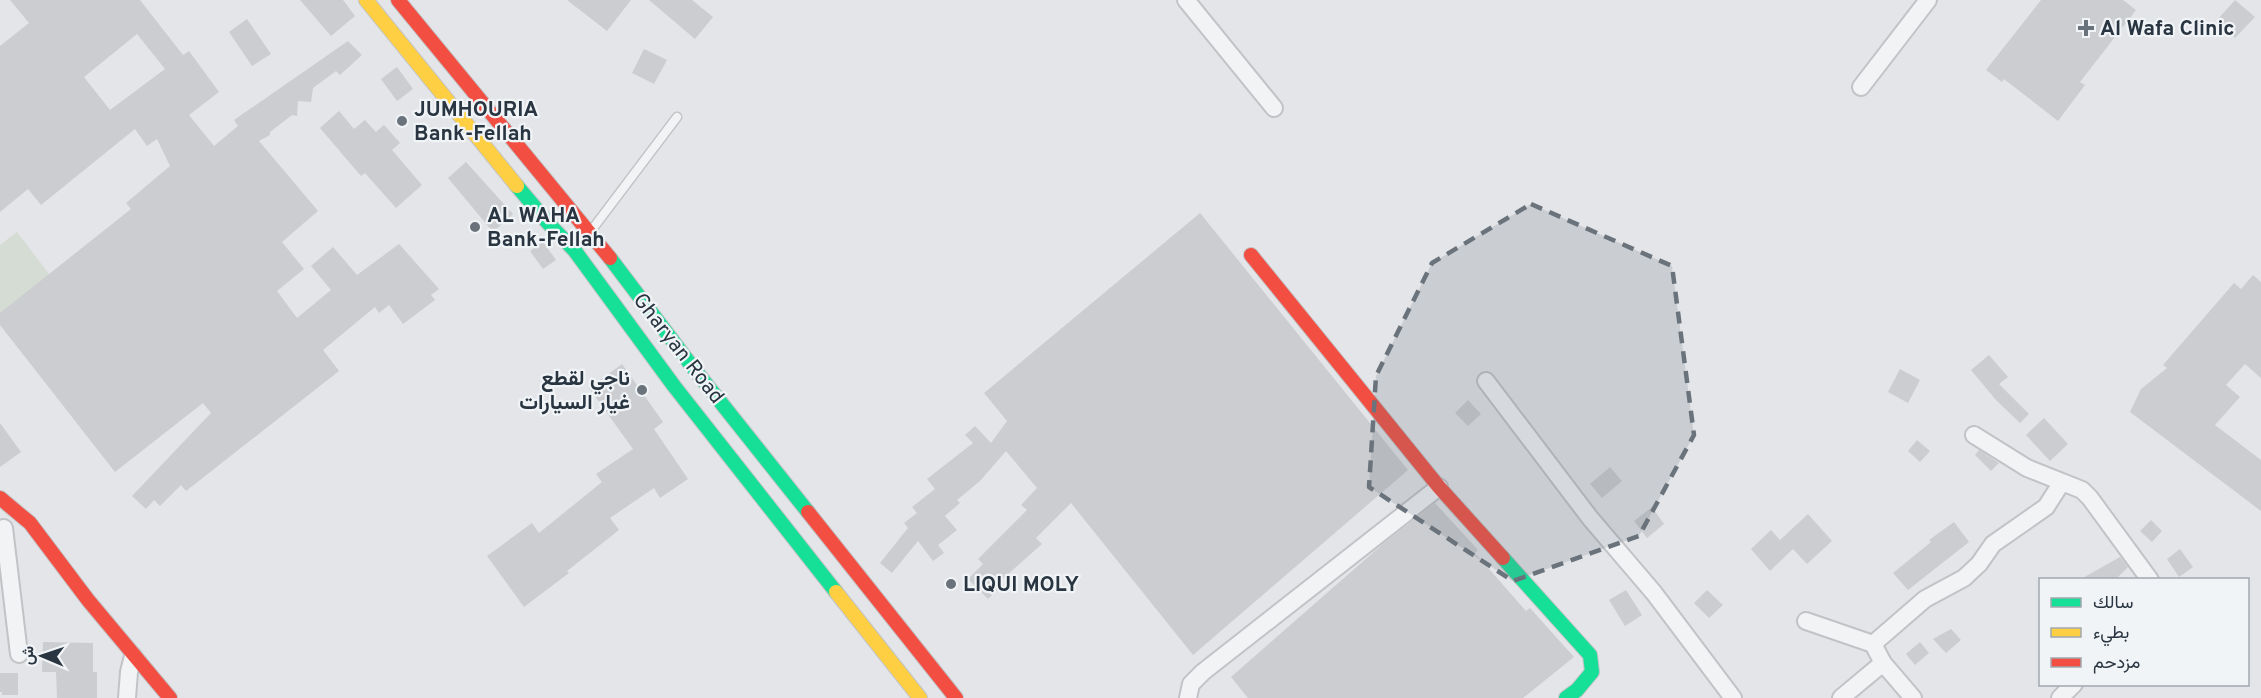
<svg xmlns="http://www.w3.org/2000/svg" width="2261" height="698" viewBox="0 0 2261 698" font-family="Overpass,Vazirmatn,sans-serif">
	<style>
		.green { fill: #d4dcd3 }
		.building { fill: #cbcdd0; fill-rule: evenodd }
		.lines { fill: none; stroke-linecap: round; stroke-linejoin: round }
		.lane-casing { stroke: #c1c3c6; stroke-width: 11 }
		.street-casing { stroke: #c1c3c6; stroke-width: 20 }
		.fast-casing { stroke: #c1c3c6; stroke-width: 16 }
		.slow-casing { stroke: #c1c3c6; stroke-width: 16 }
		.jam-casing { stroke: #c1c3c6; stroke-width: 16 }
		.lane { stroke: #f2f3f5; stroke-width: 8 }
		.street { stroke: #f2f3f5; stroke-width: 16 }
		.fast { stroke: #16e098; stroke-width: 14 }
		.slow { stroke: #ffcf43; stroke-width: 14 }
		.jam { stroke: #f24e42; stroke-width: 14 }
		.marked { fill: #6a737b; fill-opacity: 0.2; stroke: #6a737b; stroke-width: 4.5; stroke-dasharray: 12 8; stroke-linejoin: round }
		.poi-dot { fill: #6a737b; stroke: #f1f4f7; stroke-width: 2 }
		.labels { text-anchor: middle; stroke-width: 4.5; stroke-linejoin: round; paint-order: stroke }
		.poi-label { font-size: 21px; font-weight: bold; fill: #293541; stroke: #f1f4f7; text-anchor: start }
		.street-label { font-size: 21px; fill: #293541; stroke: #f1f4f7 }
	</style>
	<rect width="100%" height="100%" fill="#e3e5e8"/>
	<path class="green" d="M17,232L52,278L0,318V245Z"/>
	<path class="building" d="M10,0H140L183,55L189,51L219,92L189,115L214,146L238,126L234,120L348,41L362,55L340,75L336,71L313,88L311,102L298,101L297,116L292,115L270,132V135L259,141L318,211L282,242L304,269L277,291L297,318L331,290L311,266L333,247L357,275L399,244L439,289L431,295L435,300L403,324L389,305L379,313L375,307L323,350L339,371L186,491L181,485L160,506L154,500L146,509L132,496L211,413L203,403L115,472L0,325V313L131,209L126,203L170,166L157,139L147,146L135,129L41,205L28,189L0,212V46L29,23ZM137,34L165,69L110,110L84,77Z
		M300,0H343L355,16L331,36Z
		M567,0H631L607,31Z
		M649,0H692L713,17L695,39Z
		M2041,0H2123L2136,10L2080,82L2085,85L2058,121L2004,79L2002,82L1986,70Z
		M2235,0L2255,17L2235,38L2217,20Z
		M247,19L271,54L252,66L229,32Z
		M644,49L667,60L654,84L632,73Z
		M397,67L413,89L397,101L381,79Z
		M339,111L354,129L365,120L376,132L384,125L400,143L392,150L422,185L396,208L365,173L361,176L320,128Z
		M466,162L513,214L493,232L448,178Z
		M1200,213L1408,470L1193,655L1071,503L1036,538L1042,544L997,584L1000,588L988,599L968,579L983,564L978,559L1027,510L1021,505L1037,488L1006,451L980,481L957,500L960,503L945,516L957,530L938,545L944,553L933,561L918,541L892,573L880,563L908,528L904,523L917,513L912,507L935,489L927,479L973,443L965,435L975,426L991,443L1007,421L984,393Z
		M543,242L556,260L543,269L530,251Z
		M2253,275L2261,282V378L2245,364L2226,385L2240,397L2215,425L2261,460V511L2130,412L2141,389L2167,368L2163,365L2234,283L2241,289Z
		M1989,355L2008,377L1999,384L2029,414L2020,423L1996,400L1971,370Z
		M622,364L663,422L654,429L688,479L660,498L654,488L610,518L619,530L567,571L569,573L524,607L487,556L532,523L539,533L602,482L596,474L633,449L589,388Z
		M1900,369L1920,380L1908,403L1888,392Z
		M1468,400L1481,414L1468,426L1455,413Z
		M2044,418L2068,444L2050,461L2026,435Z
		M0,423L21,452L0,467Z
		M1917,440L1930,451L1920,462L1908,451Z
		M1979,450L1999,463L1991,471L1975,455Z
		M1610,467L1622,481L1602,498L1590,484Z
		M1435,503L1478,550L1475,553L1526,611L1530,608L1574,657L1523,698H1248L1231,677L1384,543Z
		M1652,507L1664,524L1647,538L1634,521Z
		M1808,514L1832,541L1807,564L1793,549L1770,571L1751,549L1771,530L1780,540Z
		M2151,520L2162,531L2152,542L2140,531Z
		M1954,522L1969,542L1908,590L1893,573L1931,542L1929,540Z
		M2180,549L2193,567L2179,577L2167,559Z
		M2120,557L2128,567L2116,579H2081Z
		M1626,590L1642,615L1625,626L1609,600Z
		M1707,590L1723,605L1709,618L1694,603Z
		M1951,629L1961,640L1946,653L1933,639Z
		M43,642L93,643V672H97V698H57L56,672H42Z
		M1920,642L1929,653L1915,665L1906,654Z
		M0,673H18V695H2V692H0Z"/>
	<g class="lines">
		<g class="lane-casing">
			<path id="lane" d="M594,227L677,117"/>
		</g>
		<g class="street-casing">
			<path id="street" d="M1186,0L1274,108
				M1861,87L1928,0
				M1486,381L1590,518L1654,593L1733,698
				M1974,435L2027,468L2082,490L2090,498L2150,580
				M4,528L19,654
				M1806,621L1873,644L1883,663L1913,698
				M1873,644L1925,599L1964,578L1979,564L1993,544L2046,507L2062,482
				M127,698L129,672L133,656
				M1188,698L1191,684L1203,672L1439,487
				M1841,698L1883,663
				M2060,698L2074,684"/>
		</g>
		<g class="fast-casing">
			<path id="fast" d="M517,186L548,223L575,251L674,386L836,592
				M610,258L691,365L808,512
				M1503,558L1590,655L1592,672L1577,690L1566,698"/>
		</g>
		<g class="slow-casing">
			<path id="slow" d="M366,0L517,186
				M836,592L920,698"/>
		</g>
		<g class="jam-casing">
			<path id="jam" d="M398,0L610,258
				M1251,255L1439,487L1503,558
				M0,498L30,523L88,600L170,698
				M808,512L956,698"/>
		</g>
		<use href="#lane" class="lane"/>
		<use href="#street" class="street"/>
		<use href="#fast" class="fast"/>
		<use href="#slow" class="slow"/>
		<use href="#jam" class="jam"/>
	</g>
	<path class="marked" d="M1531,204L1672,266L1694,435L1639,536L1513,581L1369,487L1376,376L1432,263Z"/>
	<g class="poi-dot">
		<path d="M2083 19h6v6h6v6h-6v6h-6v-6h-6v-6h6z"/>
		<circle cx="402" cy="121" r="6"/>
		<circle cx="475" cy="227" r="6"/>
		<circle cx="642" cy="390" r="6"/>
		<circle cx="951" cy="584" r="6"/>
	</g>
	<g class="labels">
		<g class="poi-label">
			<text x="2100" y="35">Al Wafa Clinic</text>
			<text x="414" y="116">JUMHOURIA<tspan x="414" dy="24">Bank-Fellah</tspan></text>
			<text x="487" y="222">AL WAHA<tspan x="487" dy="24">Bank-Fellah</tspan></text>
			<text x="630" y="385" text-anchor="end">ناجي لقطع<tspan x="630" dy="24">غيار السيارات</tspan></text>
			<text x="963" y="591">LIQUI MOLY</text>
		</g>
		<g class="street-label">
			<text transform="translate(679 348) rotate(52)" y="7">Gharyan Road</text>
		</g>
	</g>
	<rect x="2039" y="578" width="210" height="108" fill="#f1f4f7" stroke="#a1a8ae" stroke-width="1.5"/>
	<rect x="2051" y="598" width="30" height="9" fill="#16e098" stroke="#a1a8ae" stroke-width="1.5"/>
	<text x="2093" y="608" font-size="18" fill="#293541">سالك</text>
	<rect x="2051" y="628" width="30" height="9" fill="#ffcf43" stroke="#a1a8ae" stroke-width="1.5"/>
	<text x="2093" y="638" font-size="18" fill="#293541">بطيء</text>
	<rect x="2051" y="658" width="30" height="9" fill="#f24e42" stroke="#a1a8ae" stroke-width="1.5"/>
	<text x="2093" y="668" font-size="18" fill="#293541">مزدحم</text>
	<g transform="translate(42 656) rotate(272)" stroke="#f1f4f7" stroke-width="4.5" paint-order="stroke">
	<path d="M0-4.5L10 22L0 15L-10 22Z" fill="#293541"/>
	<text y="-9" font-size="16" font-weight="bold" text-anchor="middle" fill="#293541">ش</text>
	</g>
</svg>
